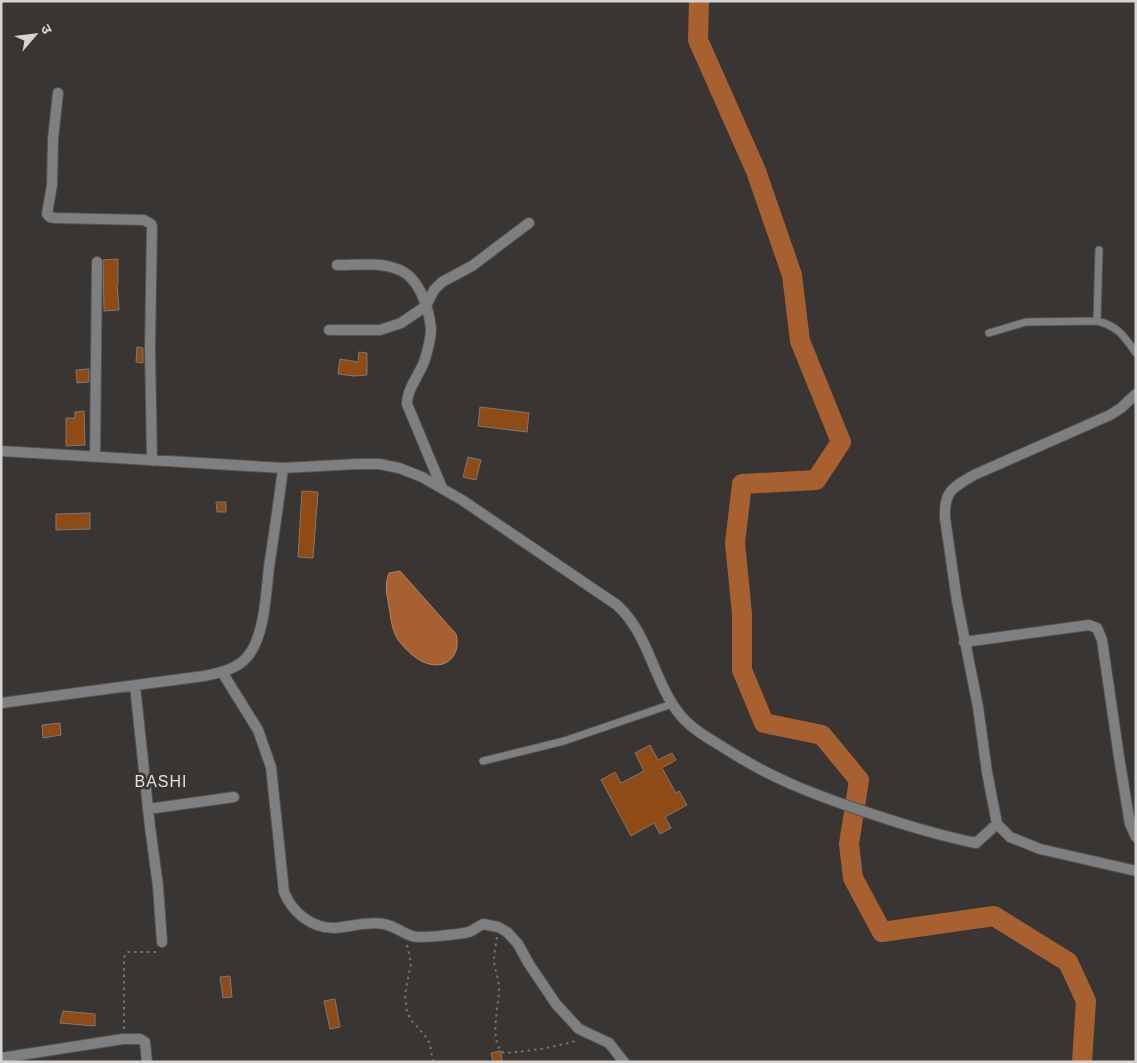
<svg xmlns="http://www.w3.org/2000/svg" width="1137" height="1063" viewBox="0 0 1137 1063" font-family="Helvetica,'Noto Sans Devanagari',sans-serif">
	<style>
		.water { fill: #a76130; stroke: #b58461 }
		.lines { fill: none; stroke-linecap: round; stroke-linejoin: round }
		.river { stroke: #a76130; stroke-width: 20 }
		.building { fill: #8e4b15; stroke: #7d7977 }
		.lane-casing { stroke: #545250; stroke-width: 9 }
		.street-casing { stroke: #545250; stroke-width: 12 }
		.path { stroke: #757371; stroke-width: 2; stroke-dasharray: 2.5 4; stroke-linecap: butt }
		.lane { stroke: #7d7f80; stroke-width: 7 }
		.street { stroke: #7d7f80; stroke-width: 10 }
		.labels { text-anchor: middle; stroke-width: 5; stroke-linejoin: round; paint-order: stroke }
		.quarter-label { font-size: 16px; letter-spacing: 1px; fill: #e4dfdd; stroke: #383533 }
	</style>
	<rect width="100%" height="100%" fill="#383533"/>
	<path class="water" d="M400,571L456,634C461,652 450,669 429,664C417,661 406,650 399,641C392,632 391,618 389,607C387,593 384,587 389,573Z"/>
	<g class="lines">
		<path class="river" d="M699,1L698,40L756,171L792,275L800,341L841,442L816,480L742,484L735,543L742,614V670L764,723L822,735L859,780L849,844L853,878L882,932L994,916L1068,962L1086,1001L1082,1062"/>
	</g>
	<path class="building" d="M118,259V283H117L119,310L104,311L103,260Z
		M137,347L143,348V363L136,362Z
		M359,352L367,353V375L354,376L338,374L340,359L358,362Z
		M89,369V382L77,383L76,370Z
		M480,407L529,413L527,432L478,426Z
		M84,411L85,445L66,446V418H75V412Z
		M468,457L481,460L476,480L463,477Z
		M302,491L318,492L313,558L298,557Z
		M216,502H226V512H217Z
		M90,513V529L56,530V514Z
		M60,723L61,735L43,738L42,725Z
		M650,745L658,760L672,753L676,760L662,768L676,793L679,791L687,805L665,817L671,828L660,834L654,823L631,836L601,780L615,772L621,783L644,771L635,753Z
		M230,976L232,997L223,998L220,977Z
		M335,999L340,1027L330,1029L324,1001Z
		M63,1011L95,1014V1026L60,1023Z
		M501,1051L502,1062H493L491,1053Z"/>
	<g class="lines">
		<g class="lane-casing">
			<path id="lane" d="M1097,321L1099,250
				M989,333L1026,322L1097,321C1118,326 1124,336 1136,353
				M483,761L564,741L672,704"/>
		</g>
		<g class="street-casing">
			<path id="street" d="M58,93L53,139L52,185L47,214L50,217L55,218L144,220L151,224L152,227L150,350L152,461
				M337,265C356,265 378,262 397,269C419,276 429,308 431,329C431,339 428,349 425,359C420,375 407,388 407,404L442,488
				M329,330H380L401,323L426,306L434,290L442,282L472,266L529,223
				M1,451L283,468L357,464H379L399,468L422,477L462,500L617,605C650,635 653,682 681,716C693,730 710,739 726,749C771,778 810,793 860,810C898,823 936,835 976,843L997,824L1010,837L1040,849L1136,871
				M95,456L97,262
				M964,642L1089,625L1097,628L1102,640L1119,757L1130,824L1136,837
				M222,672L258,730L271,767L284,892C292,912 311,928 334,928C350,927 367,921 384,924C395,926 402,933 412,936C420,939 460,934 469,932C474,930 479,926 483,924L498,927L507,932L518,944L529,964L556,1004L579,1029L609,1043L624,1062
				M135,686L150,827L158,886L162,942
				M1,703L204,676C219,673 238,669 248,656C265,635 266,592 269,567C274,534 279,501 283,468
				M148,809L234,797
				M997,824L987,772L978,707L957,601L945,518C944,491 952,488 974,475L1110,415L1121,408L1136,394
				M1,1058L123,1039H140L145,1042L147,1062"/>
		</g>
		<path class="path" d="M497,937C496,945 494,953 494,961C495,971 500,982 499,992C498,1007 489,1044 504,1053C529,1051 554,1048 578,1040
			M407,945L411,963L405,994L407,1012L411,1020L426,1037L430,1044L433,1062
			M124,1029V957L128,952H157"/>
		<use href="#lane" class="lane"/>
		<use href="#street" class="street"/>
	</g>
	<g class="labels">
		<g class="quarter-label">
			<text x="161" y="787">BASHI</text>
		</g>
	</g>
	<rect width="1137" height="1063" fill="none" stroke="#d6d4d2" stroke-width="5"/>
	<g transform="translate(35 35) rotate(62)" stroke="#383533" stroke-width="4" paint-order="stroke">
	<path d="M0-4L9 19L0 12L-9 19Z" fill="#d6d4d2"/>
	<text y="-8" font-size="14" font-weight="bold" text-anchor="middle" fill="#d6d4d2">उ</text>
	</g>
</svg>
